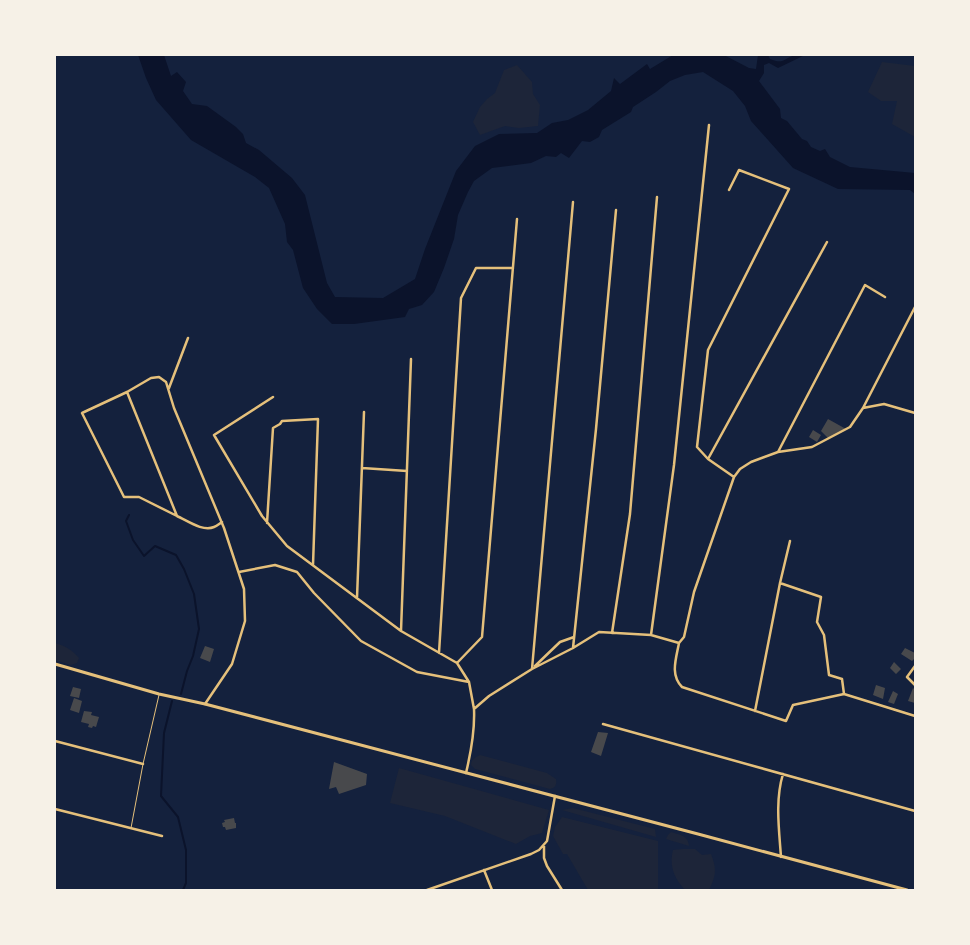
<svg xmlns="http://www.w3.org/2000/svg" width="970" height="945" viewBox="0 0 970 945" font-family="Manrope,sans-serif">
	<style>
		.green { fill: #1d2539 }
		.water { fill: #0b132b }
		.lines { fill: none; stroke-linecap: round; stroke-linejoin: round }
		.stream { stroke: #0b132b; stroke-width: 2 }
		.building { fill: #48494c }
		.service { stroke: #e5c07b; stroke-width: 1 }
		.minor { stroke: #e5c07b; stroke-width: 2.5 }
		.secondary { stroke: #e5c07b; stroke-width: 3 }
	</style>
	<rect width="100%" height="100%" fill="#14213d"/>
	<path class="green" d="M882,62L915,66V137L892,124L897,101H881L868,92Z
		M517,65L532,82L533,94L540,105L538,126L519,128L505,126L480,135L473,122L480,107L487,99L495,93L504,70Z
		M55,643C66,646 72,650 79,658L77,663L71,665L55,660Z
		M480,755L547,773L556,779C557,785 555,788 550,789L475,769L471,765C471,759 476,757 480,755Z
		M399,768L549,810L542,833L530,836L516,844L445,816L390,803Z
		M573,808L655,829L656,837L562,810Z
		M562,817L658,841V890H588L567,854H563L553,836L555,827Z
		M671,832C680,835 688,835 689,846L666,839L668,835Z
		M683,849H695L702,855L711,854C717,869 716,876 709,890H685C674,878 669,866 673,850Z"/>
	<path class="water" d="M138,55H164L171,76L177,72L186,82L183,91L192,104L207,106L236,127L243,134L246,143L259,150L292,178L305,195L327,283L335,297L383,298L415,279L425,249L456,171L475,146L499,134L537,133L552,123L568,120L588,110L611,91L614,78L620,84L647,64L650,69L673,55H724L749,68L756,69L758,55H768L770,59C784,65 784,58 795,55C798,54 802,55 805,55L778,68L769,63L764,65V73L759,81L780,109L781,118L787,121L802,139L807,141L811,147L820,151L825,149L830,157L850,167L915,173V194L910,190L838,189L793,168L751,121L745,106L733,91L703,72L685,75L670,81L656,92L633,107L631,112L602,130L599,137L590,142L582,141L569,158L561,153L556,157L546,156L531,163L492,168L474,181L468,192L458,215L454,239L444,268L434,292L422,305L409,309L405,317L354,324H332L317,309L303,288L293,250L287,242L285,224L269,188L255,177L191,140L156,100L146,78Z"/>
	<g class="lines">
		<path class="stream" d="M129,515L126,521L133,540L144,556L155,546L176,555L184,569L194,594L199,629L193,656L187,671L181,694
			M172,701L164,733L161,796L178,817L186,850V883L183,890"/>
	</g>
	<path class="building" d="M828,419L846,429L829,439L821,431Z
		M813,430L821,435L817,442L809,437Z
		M205,646L214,649L210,662L200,658Z
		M905,648L915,653V658L912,661L901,654Z
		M894,662L901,669L896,674L890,668Z
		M876,685L885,688L883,699L873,695Z
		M73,687L81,689L79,698L70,696Z
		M913,688L915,690V703L908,701Z
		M893,691L898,694L894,704L888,702Z
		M74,698L82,701L79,713L70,710Z
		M84,711L92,712L91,715L99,717L96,727L93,726L92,728L88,727L89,724L81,722Z
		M598,732L608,733L601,756L591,752Z
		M334,762L367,774L366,785L339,794L336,787L329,789Z
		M234,818L235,823H236V828L226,830L225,827H223L222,823L225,822L224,820Z"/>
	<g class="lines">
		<path class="service" d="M131,828L143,764L159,695"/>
		<path class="minor" d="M729,190L739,170L789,189L708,350L697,447L708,459L734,477
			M169,388L188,338
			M127,392L177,516C188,521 203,532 214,527C217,526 219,524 222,522
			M273,397L214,435L262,516L287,546L401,631L457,663L469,682L474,709
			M863,408L915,307
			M778,452L865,285L885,297
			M708,459L827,242
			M362,468L407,471
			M177,516L139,497H124L82,413L127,392L151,378L159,377L166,382L174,408L224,528L244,589L245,621L232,664L205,704
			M267,523L273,428L280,424L282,421L318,419L313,565
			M239,572L275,565L297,572L314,593L361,641L417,672L469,682
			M780,583L821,597L817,622L824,635L829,675L842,679L844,694
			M357,598L364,412
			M401,631L411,359
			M612,633L630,514L657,197
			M651,635L674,465L709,125
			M679,643C676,659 670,675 682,687L786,721L793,705L844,694L915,716
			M573,648L596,429L616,210
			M439,653L461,298L476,268H513
			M457,663L482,637L517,219
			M535,666L560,642L574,637
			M915,666L907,677L915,685
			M532,669L573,202
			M755,711L780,583L790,541
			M603,724L915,811
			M55,741L143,764
			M466,773C471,752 475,731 474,709L489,696L532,669L573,648L599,632L651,635L679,643L684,637L694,592L734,477L740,469L751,462L778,452L812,447L850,427L863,408L884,404L915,413
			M55,809L162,836
			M544,846V858L547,866L562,890
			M781,857C779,829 775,800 783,774
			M484,870L492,890
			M427,890L531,854L539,850L547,841L555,796"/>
		<path class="secondary" d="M55,664L159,694L205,704L319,734L698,834L907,890"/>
	</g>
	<rect width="970" height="945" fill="none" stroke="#f6f1e7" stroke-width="112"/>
</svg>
